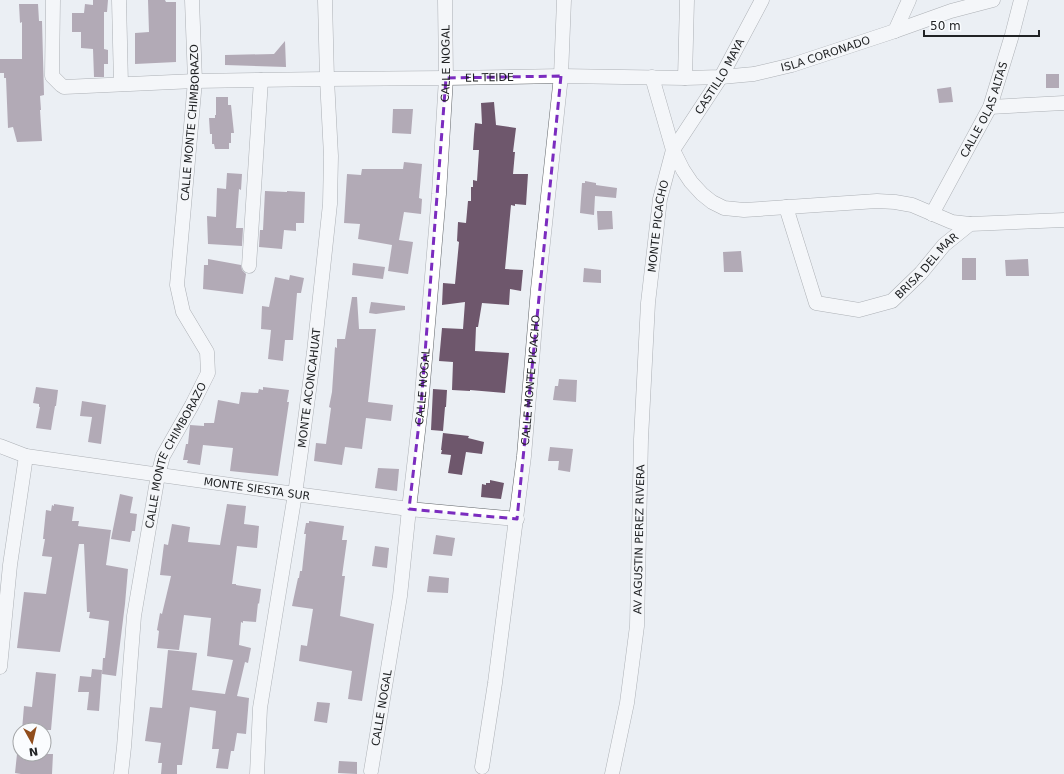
<svg xmlns="http://www.w3.org/2000/svg" width="1064" height="774" viewBox="0 0 1064 774" font-family="'DejaVu Sans',sans-serif">
	<style>
		.building { fill: #6e576c }
		.lines { fill: none; stroke-linecap: round; stroke-linejoin: round }
		.street-casing { stroke: #62666a; stroke-width: 15 }
		.street { stroke: #fff; stroke-width: 14 }
		.marked { fill: none; stroke: #7b2cbf; stroke-width: 3; stroke-dasharray: 8 5; stroke-linejoin: round }
		.labels { text-anchor: middle; stroke-width: 4; stroke-linejoin: round; paint-order: stroke }
		.street-label { font-size: 11px; fill: #212325; stroke: #fafcfe }
	</style>
	<rect width="100%" height="100%" fill="#ebeff4"/>
	<path class="building" d="M93,0H108L107,12H104V49L108,50V64H104V77H94L93,49L81,48V32H72V13H84L85,4L93,5Z
		M148,0H165L166,2H176V62L135,64V33L149,32Z
		M19,4H38L39,21H42L44,95L40,96L41,110H40L42,141L17,142L13,127L8,128L6,78H4V73H0V59H22V22L20,23Z
		M285,41L286,67L225,65V55L274,54Z
		M1046,74H1059V88H1046Z
		M951,87L953,102L939,103L937,89Z
		M216,97H228V105H231L234,133H231V143H229V149H215L214,144H212V134H210L209,118H215V115H216Z
		M494,102L496,125L516,128L513,152H515L513,174H528L526,205L515,204V206L511,205L505,269L523,270L521,291L510,289L509,305L482,303L478,327H476L475,351L509,353L505,393L470,390V391L452,390L453,362L439,361L442,328L463,329L465,302L442,305L443,283L455,284L459,242L457,241L458,222L466,223L468,201H471V187H473V180L477,181L479,150H473L474,134L475,123L482,124L481,103Z
		M393,109H413L411,134L392,133Z
		M404,162L422,164L419,198L422,199L421,214L404,212L399,240L413,242L408,274L388,271L392,245L358,239L360,224L344,223L347,174L361,175L362,169H403Z
		M227,173L242,174L241,190L239,189L236,228H243L242,246L208,244L207,216L216,217L217,188L226,189Z
		M585,181L596,183V185L617,188L616,198L595,196L594,215L580,213L582,183H585Z
		M265,191L287,192V191L305,192L304,223H296V231L284,230L282,249L259,247L260,230H263Z
		M597,211H612L613,229L598,230Z
		M741,251L743,272H724L723,252Z
		M962,258H976V280H962Z
		M208,259L241,265L242,270L246,274L243,294L203,289L204,265H208Z
		M1028,259L1029,276H1006L1005,260Z
		M353,263L385,267L383,279L352,275Z
		M584,268L601,270V283L583,282Z
		M290,275L304,278L301,293H297L293,340H285L283,361L268,359L271,330L261,329L262,306L269,307L275,277L289,280Z
		M352,297H357L359,329H376L368,402L393,405L391,421L366,418L362,449L345,447L342,465L314,461L316,443L326,444L331,408L329,407L332,392L335,347L337,348V339H345Z
		M371,302L405,306V310L376,314L369,313Z
		M559,379L577,380L576,402L553,400L555,386H558Z
		M36,387L58,390L56,406H55L51,430L36,428L40,407H39V404L33,403Z
		M263,387L289,390L287,402H289L278,476L230,471L233,448L203,445L200,465L187,463L188,460H183L186,444H188L190,425L204,426V423H214L218,400L239,404L241,392L258,393L259,389L263,390Z
		M433,389L447,390L446,407H445L443,431L431,430Z
		M82,401L106,405L101,444L88,442L92,417L80,416Z
		M443,433L469,436L468,438L484,442L482,454L466,452L462,475L448,473L451,455L441,454L442,450H441Z
		M550,447L573,449L570,472L558,470L559,461H548Z
		M378,468L399,469L397,491L375,488Z
		M490,480L504,483L501,499L481,497L482,484L486,485V483H490Z
		M120,494L133,497L130,513L137,514L135,531H132L130,542L111,539Z
		M54,504L74,507L72,521H79L78,526L111,530L106,565L128,569L125,604L116,676L102,674L103,658H105L109,621L89,618L90,612H87L84,544H79L60,652L17,648L24,592L46,594L52,557L42,556L45,539H43L46,510L51,511L52,505L54,506Z
		M227,504L246,506L244,524L259,526L257,548L237,546L232,584H236V585L261,589L259,604L258,603L256,622L243,621V623L241,622L239,645L251,648L248,663L245,662L237,696L249,698L246,734L237,733L234,751H231L228,769L216,768L219,749H212L216,711L190,707L182,765H177V774H161L162,763H158L161,743L145,741L150,707L162,708L168,650L197,653L192,690L225,694L233,660L207,656L211,618L184,615L179,650L157,648L159,631L157,630L160,613L162,614L171,576L160,575L164,544L168,545L172,524L190,527L188,542L220,545Z
		M309,521L344,526L342,540H347L342,576H345L340,616L374,624L362,701L348,699L352,671L299,661L301,645L307,646L313,609L292,606L298,578H299L300,571H302L306,534H304L306,523H309Z
		M436,535L455,538L452,556L433,554Z
		M375,546L389,548L387,568L372,566Z
		M429,576L449,578L448,593L427,592Z
		M92,669L102,670L99,711L87,710L89,692H78L80,676L91,677Z
		M36,672L56,674L51,730H22L24,706L32,707Z
		M317,702L330,703L327,723L314,721Z
		M17,754H53L52,774H21L15,773Z
		M339,761L357,762V774L338,773Z"/>
	<g class="lines">
		<g class="street-casing">
			<g id="street">
				<path id="s1" d="M53,0L52,76L61,85L64,87L195,81L327,79L446,78L561,76L685,78L721,77L754,74L792,65L895,31L951,11L993,0"/>
				<path d="M119,0L121,84"/>
				<path d="M895,31L909,0"/>
				<path d="M652,77L673,150L683,170L691,182L702,194L712,202L724,208L744,210L877,201L895,202L912,205L952,222L970,224"/>
				<path d="M685,78L687,0"/>
				<path d="M990,107L1064,103"/>
				<path id="s2" d="M786,207L816,303L859,310L892,301L921,273L944,245L970,224L1064,220"/>
				<path id="s3" d="M932,214L990,107L1012,35L1021,0"/>
				<path d="M249,266L261,80"/>
				<path id="s4" d="M0,446L26,456L295,494L409,509L517,519"/>
				<path d="M0,667L10,565L26,456"/>
				<path id="s5" d="M482,767L495,683L524,456L538,289L561,76L564,0"/>
				<path id="s6" d="M371,771L400,596L409,509L421,406L439,194L446,78L445,0"/>
				<path id="s7" d="M121,774L124,747L134,616L158,475L163,456L192,405L208,373L207,352L183,312L177,285L195,81L192,0"/>
				<path id="s8" d="M257,774L260,708L295,494L301,451L314,352L330,204L331,156L327,79L325,0"/>
				<path id="s9" d="M612,774L627,703L637,626L641,439L648,303L660,199L673,150L721,77L762,0"/>
			</g>
		</g>
		<use href="#street" class="street"/>
	</g>
	<path d="M0 0H1064V774H0ZM561,76L517,519L409,509L421,406L446,78Z" fill="#ebeff4" fill-opacity=".55" fill-rule="evenodd"/>
	<path class="marked" d="M561,76L517,519L409,509L421,406L446,78Z"/>
	<g class="labels">
		<g class="street-label">
			<text dy="4" stroke="none"><textPath href="#s1" startOffset="857">ISLA CORONADO</textPath></text>
			<text dy="4" stroke="none"><textPath href="#s6" startOffset="712">CALLE NOGAL</textPath></text>
			<text dy="4" stroke="none"><textPath href="#s9" startOffset="716">CASTILLO MAYA</textPath></text>
			<text dy="4" stroke="none"><textPath href="#s1" startOffset="518">EL TEIDE</textPath></text>
			<text dy="4" stroke="none"><textPath href="#s3" startOffset="117">CALLE OLAS ALTAS</textPath></text>
			<text dy="4" stroke="none"><textPath href="#s7" startOffset="674">CALLE MONTE CHIMBORAZO</textPath></text>
			<text dy="4" stroke="none"><textPath href="#s9" startOffset="551">MONTE PICACHO</textPath></text>
			<text dy="4" stroke="none"><textPath href="#s2" startOffset="228">BRISA DEL MAR</textPath></text>
			<text dy="4" stroke="none"><textPath href="#s5" startOffset="390">CALLE MONTE PICACHO</textPath></text>
			<text dy="4" stroke="none"><textPath href="#s6" startOffset="388">CALLE NOGAL</textPath></text>
			<text dy="4" stroke="none"><textPath href="#s8" startOffset="390">MONTE ACONCAHUAT</textPath></text>
			<text dy="4" stroke="none"><textPath href="#s7" startOffset="326">CALLE MONTE CHIMBORAZO</textPath></text>
			<text dy="4" stroke="none"><textPath href="#s4" startOffset="261">MONTE SIESTA SUR</textPath></text>
			<text dy="4" stroke="none"><textPath href="#s9" startOffset="237">AV AGUSTIN PEREZ RIVERA</textPath></text>
			<text dy="4" stroke="none"><textPath href="#s6" startOffset="64">CALLE NOGAL</textPath></text>
		</g>
	</g>
	<g transform="translate(32 742) rotate(172)"><circle r="19" fill="#fafcfe" stroke="#a3a5a7"/>
	<path d="M0-3L7 15L0 10L-7 15Z" fill="#904d1c"/>
	<text y="-6" font-size="11" font-weight="bold" text-anchor="middle" fill="#212325">N</text>
	</g>
	<path d="M924 30v6h115v-6" fill="none" stroke="#212325" stroke-width="2"/>
	<text x="930" y="30" font-size="12" fill="#212325" stroke="#fafcfe" stroke-width="3" paint-order="stroke">50 m</text>
</svg>
